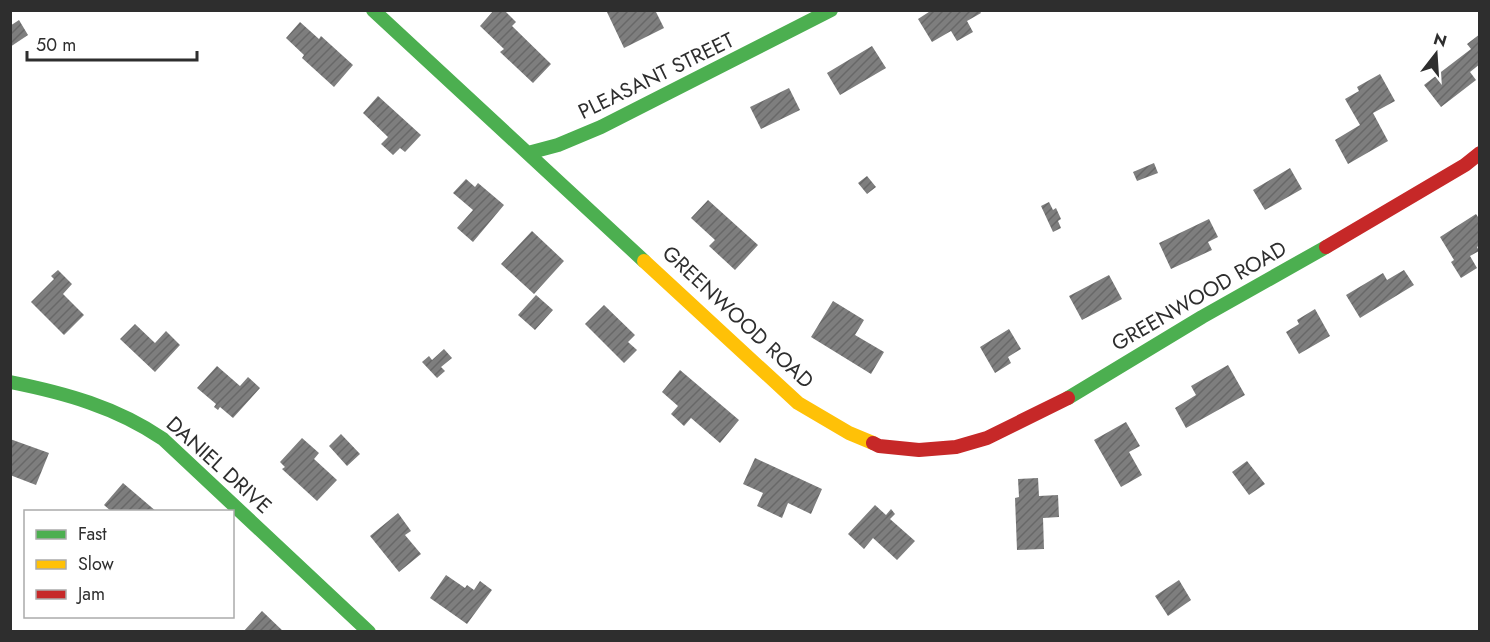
<svg xmlns="http://www.w3.org/2000/svg" width="1490" height="642" viewBox="0 0 1490 642" font-family="Jost,sans-serif">
	<style>
		.building { fill: url(#building-hatch) }
		.lines { fill: none; stroke-linecap: round; stroke-linejoin: round }
		.fast { stroke: #4caf50; stroke-width: 14 }
		.slow { stroke: #ffc107; stroke-width: 14 }
		.jam { stroke: #c62828; stroke-width: 14 }
		.labels { text-anchor: middle; stroke-width: 6; stroke-linejoin: round; paint-order: stroke }
		.street-label { font-size: 21px; fill: #2e2e2e; stroke: #fff }
	</style>
	<defs>
		<pattern id="building-hatch" width="6" height="6" patternUnits="userSpaceOnUse" patternTransform="scale(1.5)"><rect width="6" height="6" fill="#7e7e7e"/><path d="M-1 1l2-2M0 6l6-6M5 7l2-2" fill="none" stroke="#686868"/></pattern>
	</defs>
	<rect width="100%" height="100%" fill="#fff"/>
	<path class="building" d="M494,10H504L516,22L512,26L551,64L533,83L500,52L504,49L480,26Z
		M606,10H655L664,28L624,48Z
		M932,10H979L981,13L967,21L973,32L957,41L951,31L932,42L918,19Z
		M19,20L28,35L10,47V26Z
		M300,22L319,39L321,36L353,65L334,87L302,58L304,55L286,38Z
		M1480,34V64L1470,72L1476,80L1441,107L1424,85L1471,49L1467,44Z
		M872,46L886,68L840,95L827,73Z
		M1380,74L1395,101L1373,113L1388,141L1348,164L1335,140L1360,125L1345,99L1359,91L1357,87Z
		M789,88L800,110L761,129L750,107Z
		M378,96L421,135L405,152L400,148L393,155L381,144L388,137L363,113Z
		M1154,163L1158,173L1137,181L1133,172Z
		M1290,168L1302,189L1265,210L1253,190Z
		M867,176L876,187L867,194L858,183Z
		M466,179L475,187L478,183L504,205L473,242L457,228L473,210L453,193Z
		M708,200L758,245L735,270L709,246L715,240L691,218Z
		M1049,202L1053,210L1056,208L1061,219L1058,221L1061,228L1053,232L1041,206Z
		M1476,214L1480,220V245L1477,247L1479,251L1470,256L1477,268L1461,278L1451,262L1454,260L1440,237Z
		M1209,219L1218,237L1208,242L1212,250L1171,269L1159,243Z
		M532,231L564,261L534,294L501,264Z
		M58,270L72,284L63,294L84,315L64,335L31,302L54,279L51,276Z
		M1404,270L1414,285L1360,318L1346,295L1383,273L1387,280Z
		M1109,275L1122,299L1082,320L1069,296Z
		M536,295L553,310L535,330L518,315Z
		M833,301L864,320L855,335L884,352L871,374L811,337Z
		M604,305L635,335L628,342L637,350L624,363L585,324Z
		M1315,309L1330,336L1299,354L1286,332L1299,324L1297,320Z
		M135,324L155,343L166,331L180,345L155,372L120,339Z
		M1009,329L1021,349L1008,357L1011,363L995,373L980,347Z
		M444,349L452,358L441,367L445,371L437,378L422,362L429,356L432,360Z
		M1228,365L1245,395L1186,428L1175,408L1196,395L1191,386Z
		M217,366L240,386L248,377L260,388L233,418L220,407L218,410L214,407L216,404L197,388Z
		M680,370L739,420L720,443L691,418L684,426L671,414L678,406L662,392Z
		M1126,422L1140,446L1129,452L1142,475L1121,487L1094,440Z
		M341,434L360,454L347,466L329,446Z
		M302,438L319,453L314,459L337,480L317,501L282,469L285,467L280,462Z
		M10,439L49,453L36,485L10,475Z
		M755,458L822,489L811,514L788,503L782,518L757,506L763,493L743,484Z
		M1247,461L1265,484L1249,495L1232,472Z
		M1038,478L1039,496L1058,495L1059,517L1043,518L1044,549L1017,550L1015,498L1019,497L1018,479Z
		M123,483L157,512H112L104,505Z
		M875,505L886,515L891,509L895,514L890,519L915,541L897,560L873,538L864,549L848,534Z
		M398,513L411,531L405,535L421,554L399,572L370,536Z
		M446,575L465,588L467,585L474,590L480,581L492,590L467,624L430,598Z
		M1179,580L1191,600L1168,616L1155,596Z
		M262,611L284,632H243Z"/>
	<g class="lines">
		<path class="fast" d="M373,10L644,261
			M528,153L558,145L601,127L831,10
			M10,382C65,393 116,407 163,439L369,632
			M1068,398L1202,317L1326,247"/>
		<path class="slow" d="M644,261L798,403L849,433L873,443"/>
		<path class="jam" d="M1326,247L1465,165L1480,153
			M873,443L879,446L919,450L956,447L987,438L1068,398"/>
	</g>
	<g class="labels">
		<g class="street-label">
			<text transform="translate(656 76) rotate(-26)" y="7">PLEASANT STREET</text>
			<text transform="translate(1199 296) rotate(-30)" y="7">GREENWOOD ROAD</text>
			<text transform="translate(738 317) rotate(43)" y="7">GREENWOOD ROAD</text>
			<text transform="translate(219 465) rotate(42)" y="7">DANIEL DRIVE</text>
		</g>
	</g>
	<rect width="1490" height="642" fill="none" stroke="#2e2e2e" stroke-width="24"/>
	<rect x="24" y="510" width="210" height="108" fill="#ffffff" stroke="#ababab" stroke-width="1.5"/>
	<rect x="36" y="530" width="30" height="9" fill="#4caf50" stroke="#ababab" stroke-width="1.5"/>
	<text x="78" y="540" font-size="18" fill="#2e2e2e">Fast</text>
	<rect x="36" y="560" width="30" height="9" fill="#ffc107" stroke="#ababab" stroke-width="1.5"/>
	<text x="78" y="570" font-size="18" fill="#2e2e2e">Slow</text>
	<rect x="36" y="590" width="30" height="9" fill="#c62828" stroke="#ababab" stroke-width="1.5"/>
	<text x="78" y="600" font-size="18" fill="#2e2e2e">Jam</text>
	<g transform="translate(1436 54) rotate(17)" stroke="#ffffff" stroke-width="4.5" paint-order="stroke">
	<path d="M0-4.5L10 22L0 15L-10 22Z" fill="#2e2e2e"/>
	<text y="-9" font-size="16" font-weight="bold" text-anchor="middle" fill="#2e2e2e">N</text>
	</g>
	<path d="M27 51v9h170v-9" fill="none" stroke="#2e2e2e" stroke-width="3"/>
	<text x="36" y="51" font-size="18" fill="#2e2e2e" stroke="#ffffff" stroke-width="4.5" paint-order="stroke">50 m</text>
</svg>
